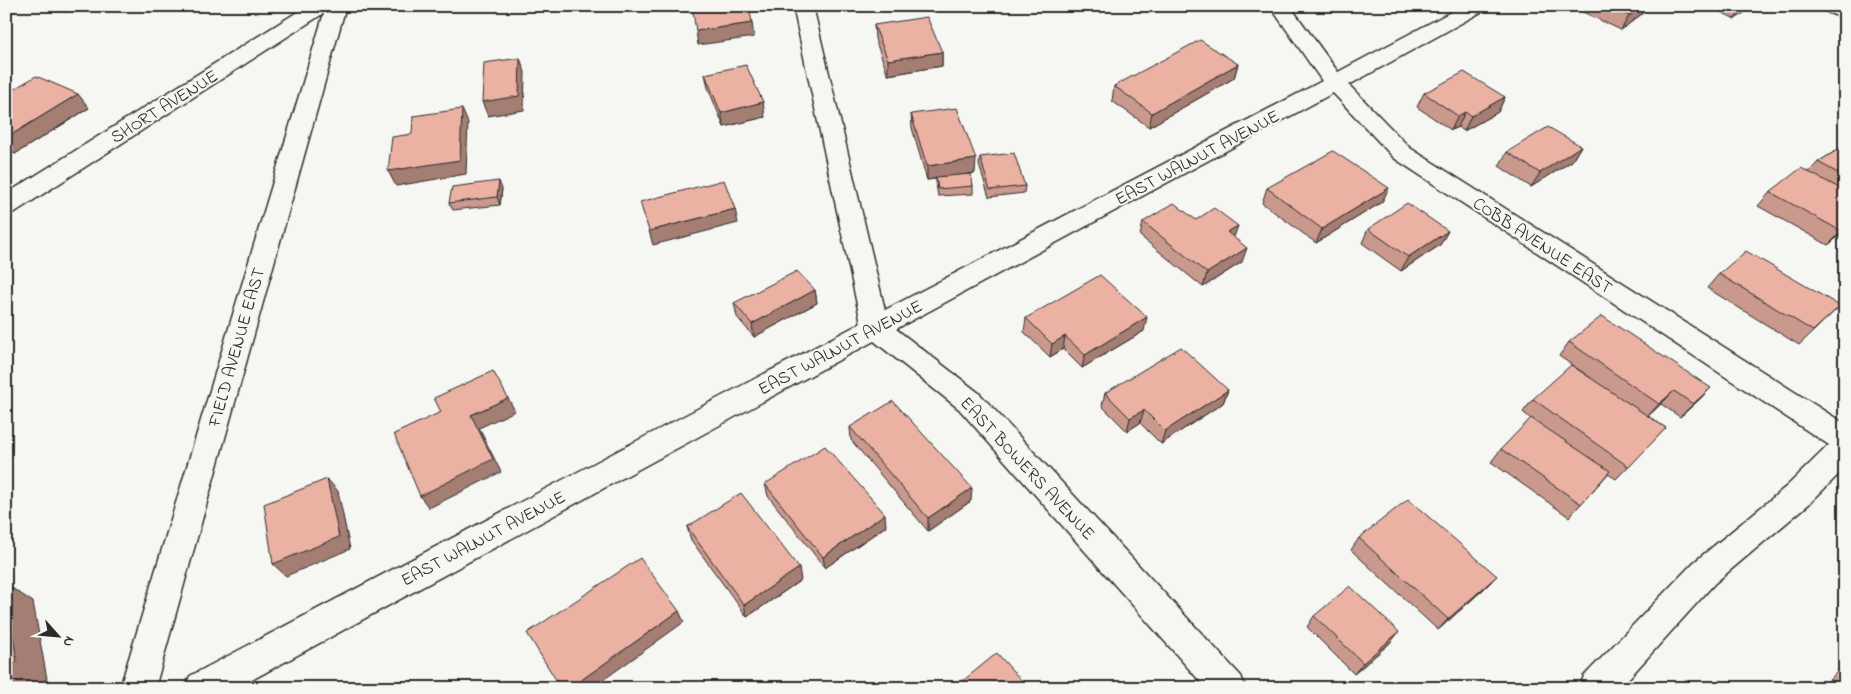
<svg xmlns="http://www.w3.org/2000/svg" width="1851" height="694" viewBox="0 0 1851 694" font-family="'Indie Flower',sans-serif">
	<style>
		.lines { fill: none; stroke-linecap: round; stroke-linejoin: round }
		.street-casing { stroke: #2b2b2b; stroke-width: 3 }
		.secondary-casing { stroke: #2b2b2b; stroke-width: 3 }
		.street { fill: #f6f6f2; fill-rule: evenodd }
		.secondary { fill: #f6f6f2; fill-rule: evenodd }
		.wall { fill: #ca998d; stroke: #2b2b2b }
		.shaded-wall { fill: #a47d73; stroke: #2b2b2b }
		.building { fill: #ebb2a4; stroke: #2b2b2b }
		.labels { text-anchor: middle; stroke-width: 4; stroke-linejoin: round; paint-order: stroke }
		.street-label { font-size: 18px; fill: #2b2b2b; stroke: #f6f6f2 }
	</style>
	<rect width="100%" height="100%" fill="#f6f6f2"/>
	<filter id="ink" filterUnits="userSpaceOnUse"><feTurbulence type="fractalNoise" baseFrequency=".02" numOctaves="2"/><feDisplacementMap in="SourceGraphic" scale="10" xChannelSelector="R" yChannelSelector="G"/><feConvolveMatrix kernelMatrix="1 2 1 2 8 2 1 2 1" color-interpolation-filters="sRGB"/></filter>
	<g filter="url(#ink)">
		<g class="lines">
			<g class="street-casing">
				<path id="street" d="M307,6H346L155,688H120L324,13L15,212L6,214V194Z
					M793,6H813L885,310L1322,81L1270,6H1290L1338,72L1462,6H1488L1485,10L1349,85L1410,148L1845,424V452L1835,449L1394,158L1333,93L896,329L979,393L1241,676L1246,688H1206L959,409L874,341L237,688H185L190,676L861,323Z
					M1819,6H1845V19L1822,10Z"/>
			</g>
			<g class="secondary-casing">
				<path id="secondary" d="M1845,436V468L1809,504L1715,583L1620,688H1579L1584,676L1693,563L1787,486L1835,439Z"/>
			</g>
			<use href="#street" class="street"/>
			<use href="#secondary" class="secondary"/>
		</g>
		<path class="wall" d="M20,6H74L66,12Z
			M1570,6H1647L1643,13L1621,30Z
			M1709,6H1747L1743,14L1735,19Z
			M874,25L942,52V66L888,75L875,39Z
			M1238,64L1234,78L1149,127L1112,101L1114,86Z
			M705,74L765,117L724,127L708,88Z
			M6,91L9,92L89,108L15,154L6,150Z
			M1424,93L1505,97L1498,112L1464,131L1458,127L1451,130L1417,107Z
			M911,114L975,173L970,174L973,186V194L938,196L936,184V179L927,180L912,128Z
			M1845,145V231L1828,245L1758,206L1770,192L1809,172L1818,162Z
			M1581,146L1572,161L1531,187L1499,166L1507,152Z
			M980,157L1025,186L1024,193L989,197L979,165Z
			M1267,188L1382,202L1316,243L1262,203Z
			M502,189L500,205L453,210L449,203Z
			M1196,220L1234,238L1242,262L1203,287L1140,236L1143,222Z
			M1368,229L1448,231L1440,245L1401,271L1362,243Z
			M1719,274L1840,306L1799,345L1707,288Z
			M815,290L817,303L754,337L737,317L734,303Z
			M1026,318L1144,331L1082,368L1063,349L1050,357L1024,332Z
			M1569,342L1711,388L1680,417L1661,404L1648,416L1666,428L1616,479L1608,474L1569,517L1491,462L1501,449L1531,419L1523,412L1533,399L1591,378L1559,356Z
			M1228,390L1223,403L1161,444L1140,423L1127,431L1102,406L1105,393Z
			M850,427L971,501L928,531L851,440Z
			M765,484L886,526L825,568L768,496Z
			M687,527L801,580L747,617L691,540Z
			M1359,538L1497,576L1486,587L1438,630L1351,550Z
			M1314,616L1390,643L1354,674L1307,627Z
			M1845,667V688H1821L1838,671Z"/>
		<path class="shaded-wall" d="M62,6H74L66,12Z
			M1642,6H1647L1643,13L1621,30L1629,16Z
			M1748,7L1743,14L1735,19L1740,11Z
			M752,23L754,37L698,45L696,31Z
			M942,52V66L888,75V60Z
			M520,58L525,72L524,110L488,116L482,102Z
			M1238,64L1234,78L1149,127L1152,113Z
			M78,94L89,108L15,154L6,144V138Z
			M1505,97L1498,112L1464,131L1471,116Z
			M763,102L765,117L724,127L721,113Z
			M462,109L468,123L466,174L396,186L388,171Z
			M1465,112L1458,127L1451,130L1458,116Z
			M1581,146L1572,161L1531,187L1540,173Z
			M976,159L975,173L927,180V166Z
			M499,181L502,189L500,205L497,197Z
			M1389,188L1382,202L1316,243L1322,229Z
			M735,209L738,223L653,245L649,231Z
			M1238,226L1233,240L1227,232Z
			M1845,228V230L1841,234L1828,245Z
			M1448,231L1440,245L1401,271L1408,257Z
			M1247,248L1242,262L1203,287L1207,273Z
			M815,290L817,303L754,337L752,324Z
			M1147,317L1144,331L1082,368L1085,355Z
			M1065,336L1063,349L1050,357L1052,344Z
			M1711,388L1698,401L1680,417L1693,404Z
			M1228,390L1223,403L1161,444L1165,431Z
			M1674,391L1661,404L1647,417L1659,404Z
			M508,398L515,411L479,428L501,472L429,508L420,496L471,415Z
			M1144,410L1140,423L1127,431L1130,418Z
			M327,479L338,491L350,549L286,576L273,564Z
			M972,488L971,501L928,531V518Z
			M885,514L886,526L825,568L823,557Z
			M799,568L801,580L747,617L744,605Z
			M1497,576L1486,587L1438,630L1448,619Z
			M6,584L33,602L47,679L30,688H6Z
			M679,611L684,622L592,688H570Z
			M1399,632L1390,643L1354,674L1363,663Z"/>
		<path class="building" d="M692,6H749L752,23L696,31Z
			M1608,6H1642L1629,16Z
			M1730,6H1747L1748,7L1740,11Z
			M927,17L942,52L888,60L874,25Z
			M1200,40L1238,64L1152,113L1114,86Z
			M520,58L519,96L482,102L484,63Z
			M746,65L763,102L721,113L705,74Z
			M1464,72L1505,97L1471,116L1465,112L1458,116L1424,93Z
			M36,76L78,94L6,138V91L9,92Z
			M957,108L976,159L927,166L911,114Z
			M462,109L460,160L388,171L392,137L412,134L413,116Z
			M1548,127L1581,146L1540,173L1507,152Z
			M1845,145V177L1818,162Z
			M1333,151L1389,188L1322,229L1267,188Z
			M1014,153L1025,186L990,190L980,157Z
			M1801,168L1845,191V228L1841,231L1770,192Z
			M971,174L973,186L938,189L936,177Z
			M724,180L735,209L649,231L640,202Z
			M499,181L497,197L449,203L452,187Z
			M1174,203L1196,220L1214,208L1238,226L1227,232L1247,248L1207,273L1143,222Z
			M1407,203L1448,231L1408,257L1368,229Z
			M1746,251L1840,306L1813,331L1719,274Z
			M797,271L815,290L752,324L734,303Z
			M1100,275L1147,317L1085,355L1065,336L1052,344L1026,318Z
			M1602,316L1711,388L1693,404L1674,391L1659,404L1569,342Z
			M1181,347L1228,390L1165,431L1144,410L1130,418L1105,393Z
			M1571,365L1666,428L1629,467L1533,399Z
			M493,371L508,398L471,415L493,459L420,496L394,434L441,412L434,398Z
			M893,401L972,488L928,518L850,427Z
			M1531,418L1610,471L1581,504L1501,449Z
			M825,446L885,514L823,557L765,484Z
			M327,479L339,537L273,564L264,504Z
			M741,493L799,568L744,605L687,527Z
			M1408,499L1497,576L1448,619L1359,538Z
			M640,558L679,611L570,688H561L527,633Z
			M1350,586L1399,632L1363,663L1314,616Z
			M6,593L17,662L6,668Z
			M997,653L1028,688H954Z
			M1845,673V688H1830Z"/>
	</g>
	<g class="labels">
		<g class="street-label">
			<text transform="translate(164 106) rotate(-32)" y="6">SHORT AVENUE</text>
			<text transform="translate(1197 157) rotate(-28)" y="6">EAST WALNUT AVENUE</text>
			<text transform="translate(1543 245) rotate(33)" y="6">COBB AVENUE EAST</text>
			<text transform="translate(236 347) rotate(-74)" y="6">FIELD AVENUE EAST</text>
			<text transform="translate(840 347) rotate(-28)" y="6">EAST WALNUT AVENUE</text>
			<text transform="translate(1028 468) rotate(47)" y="6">EAST BOWERS AVENUE</text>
			<text transform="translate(483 538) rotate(-28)" y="6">EAST WALNUT AVENUE</text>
		</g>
	</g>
	<rect width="1851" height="694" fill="none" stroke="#f6f6f2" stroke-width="25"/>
	<rect x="12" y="12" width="1826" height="669" fill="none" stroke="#2b2b2b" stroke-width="2" filter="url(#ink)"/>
	<g transform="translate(58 636) rotate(117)" stroke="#f6f6f2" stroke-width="4" paint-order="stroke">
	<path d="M0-4L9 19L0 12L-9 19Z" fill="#2b2b2b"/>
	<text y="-8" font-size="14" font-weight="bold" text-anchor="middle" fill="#2b2b2b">N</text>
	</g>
</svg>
